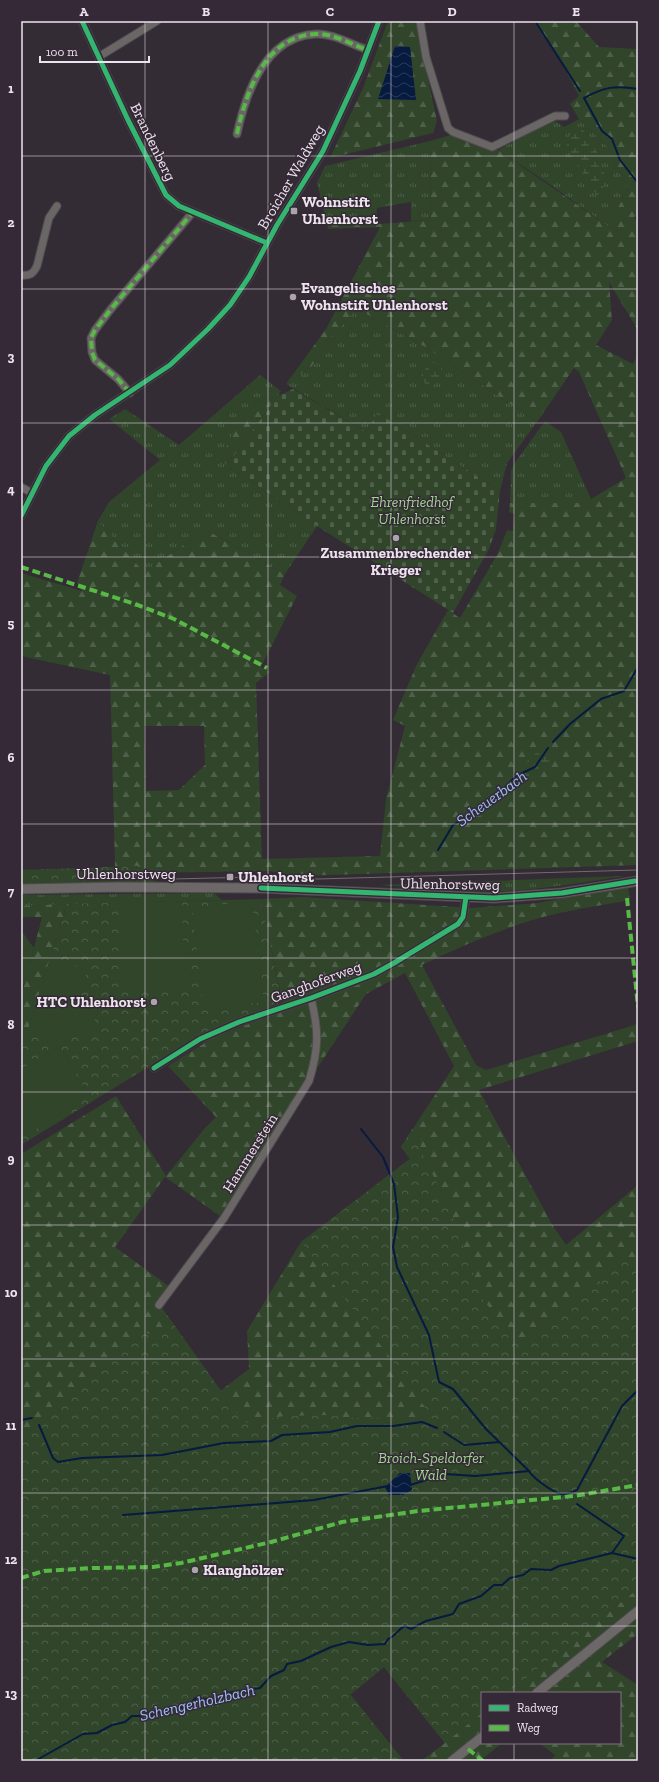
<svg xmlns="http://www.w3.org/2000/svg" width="659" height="1782" viewBox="0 0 659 1782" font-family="'Zilla Slab',serif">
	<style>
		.grass { fill: url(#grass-tufts) }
		.forest { fill: url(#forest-firs); fill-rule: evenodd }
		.wetland { fill: url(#wetland-marsh) }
		.cemetery { fill: url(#cemetery-stones) }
		.park { fill: url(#park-crowns) }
		.pitch { fill: #30452a }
		.water { fill: url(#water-waves) }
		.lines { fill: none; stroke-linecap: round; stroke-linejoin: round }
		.stream { stroke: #061b3f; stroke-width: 2 }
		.street-casing { stroke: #504a51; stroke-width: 9 }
		.secondary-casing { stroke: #504a51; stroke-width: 11 }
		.street { stroke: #696665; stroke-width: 7 }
		.secondary { stroke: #6c6868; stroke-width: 9 }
		.tram { stroke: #6f6b6e; stroke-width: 1 }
		.quiet { stroke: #58b947; stroke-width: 4; stroke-dasharray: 8 4; stroke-linecap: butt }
		.cycleway-casing { stroke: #362937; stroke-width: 8 }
		.cycleway { stroke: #33b770; stroke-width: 5 }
		.grid { fill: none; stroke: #ece4ed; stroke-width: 1; stroke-opacity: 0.55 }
		.poi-dot { fill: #aba4ac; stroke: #362937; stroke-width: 1.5 }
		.labels { text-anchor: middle; stroke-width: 3; stroke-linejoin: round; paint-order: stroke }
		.street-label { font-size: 15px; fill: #ece4ed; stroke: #362937 }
		.poi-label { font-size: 15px; font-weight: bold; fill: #ece4ed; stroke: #362937; text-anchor: start }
		.park-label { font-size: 15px; font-style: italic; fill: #a0d791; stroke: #362937 }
		.water-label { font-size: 16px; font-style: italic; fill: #9cc1f8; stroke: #362937 }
		.neatline { fill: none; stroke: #ece4ed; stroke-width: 1.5 }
		.grid-label { font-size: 13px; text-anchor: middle; font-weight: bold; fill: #ece4ed }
	</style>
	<defs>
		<pattern id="grass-tufts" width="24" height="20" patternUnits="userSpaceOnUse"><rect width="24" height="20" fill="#30452a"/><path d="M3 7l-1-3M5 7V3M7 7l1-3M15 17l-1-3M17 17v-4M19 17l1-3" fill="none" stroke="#4e6049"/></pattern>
		<pattern id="forest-firs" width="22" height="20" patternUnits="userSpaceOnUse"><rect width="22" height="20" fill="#30452a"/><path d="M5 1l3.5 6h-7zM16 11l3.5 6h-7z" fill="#4e6049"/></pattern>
		<pattern id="wetland-marsh" width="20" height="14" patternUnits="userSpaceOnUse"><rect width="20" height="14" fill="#30452a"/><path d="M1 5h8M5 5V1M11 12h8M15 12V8" fill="none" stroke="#4e6049"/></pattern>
		<pattern id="cemetery-stones" width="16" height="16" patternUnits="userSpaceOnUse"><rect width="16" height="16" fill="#30452a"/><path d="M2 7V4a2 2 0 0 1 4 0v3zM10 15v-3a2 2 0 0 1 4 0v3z" fill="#4e6049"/></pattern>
		<pattern id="park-crowns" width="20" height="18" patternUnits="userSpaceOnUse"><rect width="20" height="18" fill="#30452a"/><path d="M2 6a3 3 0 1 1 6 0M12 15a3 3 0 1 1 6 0" fill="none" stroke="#4e6049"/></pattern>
		<pattern id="water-waves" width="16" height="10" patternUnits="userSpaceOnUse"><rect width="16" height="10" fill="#061b3f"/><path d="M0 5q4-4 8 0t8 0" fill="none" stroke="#2a3c5b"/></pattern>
	</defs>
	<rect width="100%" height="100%" fill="#332c34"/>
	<path class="grass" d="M579,119L609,148L628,189L608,226L545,181L498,150L554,120L564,127Z
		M430,141L431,220L411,221V202L377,208L376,220L327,223L317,183L325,166Z
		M356,308L427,348L537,422L507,463L500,491L378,413L366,432L286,384L312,366L328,339L346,321Z
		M260,375L281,391L278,396L254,402L222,458L227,465L317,526L285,574L206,530L144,572L98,521L109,502L160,460L109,419L125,409L179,445Z
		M545,421L561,432L591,499V503H510L511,471L514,464Z
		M625,876C584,882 543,890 501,891C461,892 420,888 380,885Z
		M214,893L222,900L21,906V895Z"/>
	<path class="forest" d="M388,21H417L423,57L437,121L433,133L330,158L363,88Z
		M533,21H576L599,47L638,49V215L634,217L638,226V330L609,282L612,320L596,345L633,364L638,355V865L298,876L270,871L142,873L138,866L115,867L110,675L21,656V573L82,591L77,583L98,521L144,572L206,530L285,574L280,585L297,596L261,667L270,672L256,683L262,859L380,856L386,799L405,726L393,720L417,664L448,610L460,618L497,555L507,530L513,531L515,514L509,512L510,503H591V499L626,478L579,372L574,368L537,422L427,348L356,308L346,321L328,339L312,366L286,384L326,329L380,227L328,229L327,223L376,220L378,224L431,220L430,141L451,135L484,148L498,150L608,226L628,189L609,148L579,119L570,104L579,96L561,61ZM144,726H204L205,765L179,790L146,791Z
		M278,396L227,465L221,458L234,431L254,402Z
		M628,886L630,900C597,906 562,911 529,921C492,933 457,948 422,965L476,1065L486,1070L635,1025L638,1021V1041L479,1090L553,1226L566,1245L638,1185V1638L635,1636L602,1662L638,1685V1761H550L555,1755L539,1743H620V1693H482V1743H502L480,1761H421L445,1743L384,1667L350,1695L21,1761V1154L116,1096L166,1176L205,1128L216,1117L168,1066L211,1039L284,1010L261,899L304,897L472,908L538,903ZM405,973L454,1066L401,1147L411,1158L301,1242L247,1331L249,1369L220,1391L158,1302L170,1287L115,1247L165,1177L220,1216L300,1091L312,1064L318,1067L366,994Z
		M67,904L27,1034L21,1035V997L42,917H21V906Z"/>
	<path class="wetland" d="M583,130L597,152L607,182L597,196L566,147L571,131Z
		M433,362L442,365C444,377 439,383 428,388L422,378L427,365Z
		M545,751L551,756L546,769L523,780L516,776L520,768L537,752Z"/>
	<path class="cemetery" d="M293,389L366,432L378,413L500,491L496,529L489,549L453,613L317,526L227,465L278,396Z"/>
	<path class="park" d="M138,866L146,878L162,883L21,884V870Z
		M261,899L282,1002L239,1018L199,1036L21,1145V1035L27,1034L67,904Z
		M412,1129L423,1135L420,1149L451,1212L482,1298L523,1351L576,1299L601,1282L612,1261L629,1259L638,1262V1589L507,1693H482V1713L445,1743L384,1667L350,1694L404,1761H21V1432C67,1407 104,1369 139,1331L157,1336L170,1319L244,1423L284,1416L325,1415L355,1418H385L435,1422L395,1364L301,1242L410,1159L401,1147Z"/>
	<path class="pitch" d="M182,901L183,944H190L191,989L122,991V903Z
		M252,901L264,1002L204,1009L192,908Z
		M21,930L34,948L26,981L21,988Z
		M50,958L87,970L80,996L100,1002L89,1039L68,1032L64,1045L27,1034Z
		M59,1046L90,1097L21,1138V1069Z"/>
	<path class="water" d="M395,46L410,47L416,100L378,99Z
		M400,1473H410L412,1490L403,1495H389L385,1487Z"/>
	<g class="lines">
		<path class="stream" d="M535,21L580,91
			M638,89C616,85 604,87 584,98L602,131L612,139L620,160L638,183
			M553,742L570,724L601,699L624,691L638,667
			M438,850L453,825L479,810L496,797L516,776L535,767L548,748
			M361,1129L383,1157L394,1184L398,1217L393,1247L397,1267L429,1335L439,1382L453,1389L486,1429L529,1471C533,1478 550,1490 558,1493C564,1495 571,1493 577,1490L622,1406L638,1390
			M21,1420L32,1418
			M39,1425L53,1458L58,1462L82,1458L162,1455L224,1443L271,1441L282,1435L330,1432L357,1426H393L422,1422L437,1428
			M444,1432L464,1445L499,1442
			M410,1485L446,1474L475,1476L529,1471
			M577,1504L624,1536L612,1553
			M123,1515L314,1500L388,1486
			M35,1761L83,1734L97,1733L112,1725L125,1722L132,1716H149L171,1708L186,1707L196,1698L216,1700L227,1693L260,1688L271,1676L284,1670L287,1664L301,1661L331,1647L349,1642L368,1645L385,1644L388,1639C396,1636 398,1629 405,1626L411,1629L426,1621L453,1614L459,1604L481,1596L494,1585H502L510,1578L523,1575L531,1569L551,1570L559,1566L612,1553L638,1559"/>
		<g class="street-casing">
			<path id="street" d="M82,21L128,120L166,195L179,206L267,243
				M420,21L426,57L448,128L453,132L492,147L555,116H565
				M100,56L157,21
				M237,134C246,92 265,36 316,34C333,33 352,45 368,50
				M21,275C30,276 33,274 37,266L49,218L57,206
				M130,393L118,379L95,360L92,352L91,338L95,330L111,309L193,212
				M21,487L32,493
				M21,516L46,466L69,436L95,415L170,365L208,329L230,305L249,277L277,225L323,151L360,71L379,21
				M154,1068L200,1039L239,1022L311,998L374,974L394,963L458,924L463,917L466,897
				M159,1305L224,1218L309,1081C319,1048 319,1032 311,998"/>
		</g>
		<g class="secondary-casing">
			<path id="secondary" d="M21,889L118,887L261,888L494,898L562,893L638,881
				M537,1693L638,1611
				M452,1761L482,1737"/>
		</g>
		<use href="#street" class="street"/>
		<use href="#secondary" class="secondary"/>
		<path class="tram" d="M173,879L254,877L318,879L638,870"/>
		<path class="quiet" d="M237,134C246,92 265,36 316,34C333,33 352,45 368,50
			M637,325L638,326
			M130,393L118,379L95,360L92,352L91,338L95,330L111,309L193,212
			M21,567L135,604L174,619L267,668
			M627,898L638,1007
			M21,1578L44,1571L93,1568L153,1567L181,1563L271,1542L342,1522L418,1511L574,1496L638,1485
			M468,1749L483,1761"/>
		<g class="cycleway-casing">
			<path id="cycleway" d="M82,21L128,120L166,195L179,206L267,243
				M21,516L46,466L69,436L95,415L170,365L208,329L230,305L249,277L277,225L323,151L360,71L379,21
				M261,888L494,898L562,893L635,881
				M154,1068L200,1039L239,1022L311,998L374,974L394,963L458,924L463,917L466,897"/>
		</g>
		<use href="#cycleway" class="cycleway"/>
	</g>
	<path class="grid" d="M145,21V1761M268,21V1761M391,21V1761M514,21V1693M21,156H638M21,289H638M21,423H638M21,557H638M21,690H638M21,824H638M21,958H638M21,1092H638M21,1225H638M21,1359H638M21,1493H638M21,1626H638M514,1743V1761"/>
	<g class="poi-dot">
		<rect x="290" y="207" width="8" height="8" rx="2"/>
		<circle cx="293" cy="297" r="4"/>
		<circle cx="396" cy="538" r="4"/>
		<rect x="226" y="873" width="8" height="8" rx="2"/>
		<circle cx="154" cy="1002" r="4"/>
		<circle cx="195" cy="1570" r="4"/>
	</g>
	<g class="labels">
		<g class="street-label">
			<text transform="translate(153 142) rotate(64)" y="5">Brandenberg</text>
			<text transform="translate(291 177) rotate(-60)" y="5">Broicher Waldweg</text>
			<text x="126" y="879">Uhlenhorstweg</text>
			<text transform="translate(450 884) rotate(1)" y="5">Uhlenhorstweg</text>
			<text transform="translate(316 982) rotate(-20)" y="5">Ganghoferweg</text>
			<text transform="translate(250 1153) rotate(-58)" y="5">Hammerstein</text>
		</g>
		<g class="poi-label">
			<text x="302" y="207">Wohnstift<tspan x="302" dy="17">Uhlenhorst</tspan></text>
			<text x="301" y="293">Evangelisches<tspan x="301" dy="17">Wohnstift Uhlenhorst</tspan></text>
			<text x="396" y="558" text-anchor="middle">Zusammenbrechender<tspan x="396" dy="17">Krieger</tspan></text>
			<text x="238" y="882">Uhlenhorst</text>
			<text x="146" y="1007" text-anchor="end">HTC Uhlenhorst</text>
			<text x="203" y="1575">Klanghölzer</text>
		</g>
		<g class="park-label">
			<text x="412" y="507">Ehrenfriedhof<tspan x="412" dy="17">Uhlenhorst</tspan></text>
			<text x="431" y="1463">Broich-Speldorfer<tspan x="431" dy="17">Wald</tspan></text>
		</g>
		<g class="water-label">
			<text transform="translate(491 798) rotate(-36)" y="6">Scheuerbach</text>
			<text transform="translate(197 1702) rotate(-13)" y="6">Schengerholzbach</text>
		</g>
	</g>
	<rect width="659" height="1782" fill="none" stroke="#362937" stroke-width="44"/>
	<rect x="481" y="1692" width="140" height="52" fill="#362937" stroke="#7f7480"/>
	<rect x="489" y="1705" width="20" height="6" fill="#33b770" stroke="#7f7480"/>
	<text x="517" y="1712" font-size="12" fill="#ece4ed">Radweg</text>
	<rect x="489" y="1725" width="20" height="6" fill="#58b947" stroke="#7f7480"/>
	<text x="517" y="1732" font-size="12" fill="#ece4ed">Weg</text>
	<path d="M40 56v6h109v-6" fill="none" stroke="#ece4ed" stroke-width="2"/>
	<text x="46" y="56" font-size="12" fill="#ece4ed" stroke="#362937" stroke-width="3" paint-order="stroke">100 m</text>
	<rect x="22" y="22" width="615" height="1738" class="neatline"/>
	<g class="grid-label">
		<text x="84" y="16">A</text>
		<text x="206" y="16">B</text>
		<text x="330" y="16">C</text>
		<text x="452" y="16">D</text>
		<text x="576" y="16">E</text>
		<text x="11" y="93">1</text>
		<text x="11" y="227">2</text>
		<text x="11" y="361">3</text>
		<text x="11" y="494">4</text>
		<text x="11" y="628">5</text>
		<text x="11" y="762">6</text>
		<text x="11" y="896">7</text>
		<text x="11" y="1029">8</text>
		<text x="11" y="1163">9</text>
		<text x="11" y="1297">10</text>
		<text x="11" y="1430">11</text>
		<text x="11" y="1564">12</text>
		<text x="11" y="1698">13</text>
	</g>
</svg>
